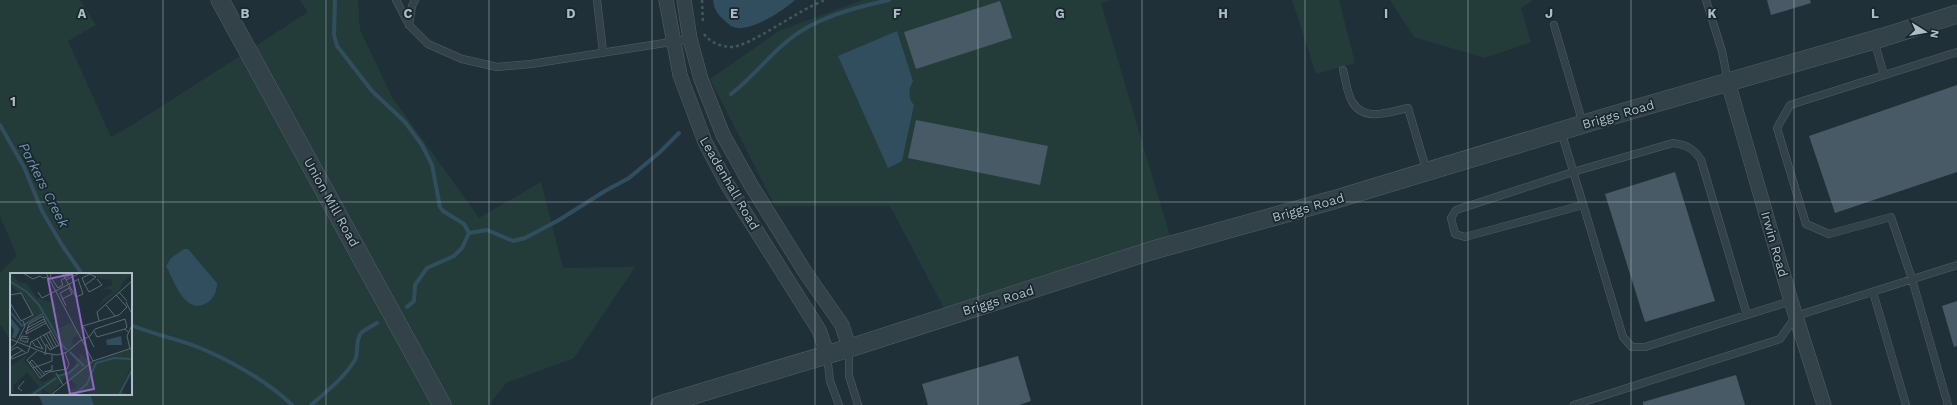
<svg xmlns="http://www.w3.org/2000/svg" width="1957" height="405" viewBox="0 0 1957 405" font-family="'Work Sans',sans-serif">
	<style>
		.green { fill: #233c39 }
		.water { fill: #314e5f }
		.lines { fill: none; stroke-linecap: round; stroke-linejoin: round }
		.stream { stroke: #314e5f; stroke-width: 4 }
		.building { fill: #485a65 }
		.service-casing { stroke: #515f67; stroke-width: 8 }
		.minor-casing { stroke: #515f67; stroke-width: 15 }
		.tertiary-casing { stroke: #515f67; stroke-width: 19 }
		.path { stroke: #415956; stroke-width: 2.5; stroke-dasharray: 3 3; stroke-linecap: butt }
		.service { stroke: #334149; stroke-width: 7 }
		.minor { stroke: #334149; stroke-width: 14 }
		.tertiary { stroke: #334149; stroke-width: 18 }
		.grid { fill: none; stroke: #aebcc6; stroke-width: 1; stroke-opacity: 0.55 }
		.labels { text-anchor: middle; stroke-width: 3.5; stroke-linejoin: round; paint-order: stroke }
		.street-label { font-size: 13px; fill: #aebcc6; stroke: #19262e }
		.water-label { font-size: 14px; font-style: italic; fill: #6d95ab; stroke: #19262e }
		.inset-river { fill: none; stroke: #314e5f; stroke-width: 2 }
		.inset-road { fill: none; stroke: #596871; stroke-width: 1 }
		.view { fill: #8f66c2; fill-opacity: 0.15; stroke: #8f66c2; stroke-width: 2 }
		.inset-edge { fill: none; stroke: #aebcc6; stroke-width: 2 }
		.grid-label { font-size: 13px; text-anchor: middle; font-weight: bold; fill: #aebcc6; stroke: #19262e; stroke-width: 3.5; stroke-linejoin: round; paint-order: stroke }
	</style>
	<rect width="100%" height="100%" fill="#203039"/>
	<path class="green" d="M0,0H80L96,25L68,41L111,137L137,122L308,12L300,0H358L360,30L392,97L479,218L541,182L563,268L635,267L574,358L506,383L489,405H51L44,394H131V274H11V341L0,324V273L17,256L0,216Z
		M862,0H1111L1101,3L1174,250L948,316L890,206H775L710,79L779,31Z
		M1292,0H1339L1355,63L1316,74Z
		M1390,0H1533L1521,8L1531,42L1485,58L1414,37Z"/>
	<path class="water" d="M713,0H795C783,11 756,28 739,28C732,28 728,24 723,19C717,14 714,8 713,0Z
		M897,31L913,81C909,88 907,98 914,105L902,161L888,168L838,56Z
		M184,249H188L217,283C217,292 213,300 205,304C184,314 174,280 166,266L171,258Z
		M38,394H90L94,405H43Z"/>
	<g class="lines">
		<path class="stream" d="M335,0L334,35L337,46L372,91L405,122L422,145L432,165L440,207L443,211L464,224L469,233
			M731,94C751,79 766,59 785,43C813,18 853,8 889,0
			M0,125L24,167L42,211L62,245L82,274
			M407,307L414,301L415,285L427,268L454,256L462,248L469,233L487,230L513,241L525,238L559,220L605,191L629,178L660,152L679,133
			M131,325C152,334 174,338 195,346C228,359 267,381 292,405
			M311,405C326,392 344,378 355,360C359,352 355,340 361,333C365,329 372,326 377,323"/>
	</g>
	<path class="building" d="M1767,0H1810L1811,3L1771,15Z
		M1000,1L1012,38L916,69L904,32Z
		M1957,85V172L1835,213L1809,136Z
		M916,120L1048,146L1040,185L908,158Z
		M1675,172L1715,301L1645,322L1605,194Z
		M1957,301V346L1954,347L1942,306Z
		M1018,356L1031,401L1019,405H928L922,384Z
		M1736,375L1745,405H1643V402Z"/>
	<g class="lines">
		<g class="service-casing">
			<path id="service" d="M396,0L409,25L428,44L462,59L497,67L531,64L690,39
				M597,0L603,52
				M1706,0L1722,51L1728,82
				M409,25L412,6L415,0
				M1554,25L1583,124
				M1874,40L1884,75
				M1343,70C1346,80 1347,95 1353,103C1365,122 1390,112 1408,108L1427,172
				M1561,131L1623,337L1632,347H1645L1791,301
				M1583,205L1465,237L1455,234L1451,218L1456,210L1573,172L1673,143C1687,145 1694,149 1701,160L1747,315
				M1873,292L1906,405
				M849,348V376L858,405
				M827,356L830,381L839,405
				M1574,405L1780,339L1796,316L1957,265
				M1948,405L1912,279L1891,217L1829,234L1806,224L1777,128L1790,105L1957,52"/>
		</g>
		<g class="minor-casing">
			<path id="minor" d="M666,0L680,75L705,142L727,184L819,330L827,353
				M684,0L690,39L701,79L723,135L751,185L805,272L842,325L849,347
				M1728,82L1791,301L1824,405"/>
		</g>
		<g class="tertiary-casing">
			<path id="tertiary" d="M220,0L442,405
				M660,405L856,346L1150,251L1333,200L1607,117L1884,37L1957,14"/>
		</g>
		<path class="path" d="M702,0L703,23
			M704,34C710,42 719,46 730,47C749,48 802,7 826,0"/>
		<use href="#service" class="service"/>
		<use href="#minor" class="minor"/>
		<use href="#tertiary" class="tertiary"/>
	</g>
	<path class="grid" d="M163,0V405M326,0V405M489,0V405M652,0V405M815,0V405M978,0V405M1142,0V405M1305,0V405M1468,0V405M1631,0V405M1794,0V405M0,202H1957"/>
	<g class="labels">
		<g class="street-label">
			<text transform="translate(1618 114) rotate(-16)" y="5">Briggs Road</text>
			<text transform="translate(730 183) rotate(60)" y="5">Leadenhall Road</text>
			<text transform="translate(332 202) rotate(61)" y="5">Union Mill Road</text>
			<text transform="translate(1308 207) rotate(-16)" y="5">Briggs Road</text>
			<text transform="translate(1775 244) rotate(74)" y="5">Irwin Road</text>
			<text transform="translate(998 300) rotate(-17)" y="5">Briggs Road</text>
		</g>
		<g class="water-label">
			<text transform="translate(44 185) rotate(63)" y="5">Parkers Creek</text>
		</g>
	</g>
	<g transform="translate(10 273)">
		<rect width="122" height="122" fill="#203039"/>
		<path d="M0,0L9,9L16,10L27,25L45,30L46,37L43,41L50,43L43,47L48,56L62,49L68,61L62,66L63,73L57,78L53,75L33,41L10,53L22,44L14,23L0,12ZM82,0H122V1L112,10L110,16L88,34L93,26L103,19L100,16L90,17L102,12V8L100,6H91ZM122,75V91L110,118L119,122H78L80,120L75,117L68,122H54L67,113L57,103L41,122L32,115V122H16L15,119L18,121L29,114L17,99L3,113L4,118L0,122V94L18,81L14,87L32,110L44,104L43,100L48,102L61,97L67,90L65,87L70,85L69,80L81,89Z" fill="#233c39"/>
		<path d="M0,44L10,56L5,66L2,64L4,57L0,51ZM111,63L112,72H97L96,67Z" fill="#314e5f"/>
		<path class="inset-river" d="M1,9L17,19L29,32L52,72L57,77M1,40L12,53L34,40M60,79L74,93M48,103L59,100L69,91M22,122L46,105M64,122L77,111L86,90L104,85L122,86M109,122L122,97"/>
		<path class="inset-road" d="M13,0L23,6L30,3L33,5L38,4M36,0L83,88M42,0L40,3L48,15L53,12L51,7L65,0M52,0L66,24L73,21L68,6M56,7L70,0M75,12L72,5L80,1L86,4L75,12L79,19L92,12L87,6M28,19L32,25L69,6M109,19L117,28M0,22L11,20L23,42L11,48L0,30M52,26L62,21L59,14M116,29L122,41M96,32L105,43M56,33L50,20L59,15M89,48L87,39L122,8M17,55L34,46M84,58L87,64L115,56L118,59M15,59L35,48M39,59L47,74M36,60L44,75M34,62L42,76M18,64L12,63L11,65L19,66M30,64L36,74L35,82M11,65L10,67L15,69H18L17,67M0,66L35,80L47,82L57,79L70,68L80,63L85,56L115,46L117,54L115,56M22,68L25,73L33,76L27,66M36,71L40,77L49,72L41,58M84,74L73,53L109,42L117,34L106,22M0,76L6,71L15,53L13,48M120,76L117,63L122,52M0,78L7,74L15,79M27,78L17,87L30,105L39,99L57,96L59,91L55,80M0,82L2,86L18,79L21,69L41,58L36,50L16,61L19,51L33,43L36,50M1,84L13,77M20,89L33,104M19,90L22,87L35,102M23,95L42,88V82M34,99L42,97V92M46,100L53,112M12,118L8,115L14,108M41,122L83,88L122,75"/>
		<path class="view" d="M62,1L84,116L60,121L38,6Z"/>
		<rect width="122" height="122" class="inset-edge"/>
	</g>
	<g class="grid-label">
		<text x="82" y="18">A</text>
		<text x="245" y="18">B</text>
		<text x="408" y="18">C</text>
		<text x="571" y="18">D</text>
		<text x="734" y="18">E</text>
		<text x="897" y="18">F</text>
		<text x="1060" y="18">G</text>
		<text x="1223" y="18">H</text>
		<text x="1386" y="18">I</text>
		<text x="1549" y="18">J</text>
		<text x="1712" y="18">K</text>
		<text x="1875" y="18">L</text>
		<text x="13" y="106">1</text>
	</g>
	<g transform="translate(1925 32) rotate(101)" stroke="#19262e" stroke-width="3" paint-order="stroke">
	<path d="M0-3L7 15L0 10L-7 15Z" fill="#aebcc6"/>
	<text y="-6" font-size="11" font-weight="bold" text-anchor="middle" fill="#aebcc6">N</text>
	</g>
</svg>
